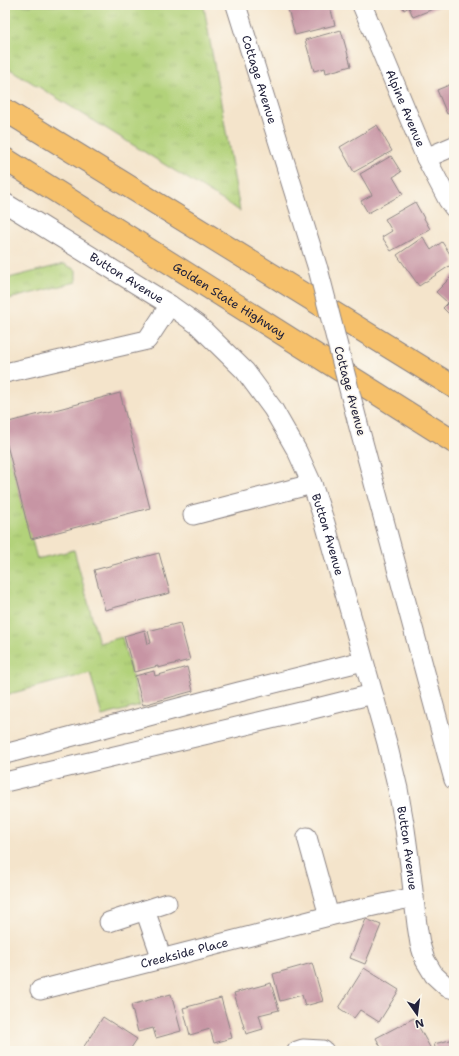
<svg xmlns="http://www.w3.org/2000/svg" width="459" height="1056" viewBox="0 0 459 1056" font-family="'Shantell Sans',sans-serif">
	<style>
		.grass { fill: url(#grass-tufts); stroke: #6a7a5a }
		.building { fill: #c795a4 }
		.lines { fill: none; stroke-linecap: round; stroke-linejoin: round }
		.minor-casing { stroke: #8b8383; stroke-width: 21 }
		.highway-casing { stroke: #8b8383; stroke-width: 24 }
		.minor { stroke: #fff; stroke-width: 19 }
		.highway { stroke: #f6c06b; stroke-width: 22 }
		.minor-bridge-casing { stroke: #8b8383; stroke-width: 21; stroke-linecap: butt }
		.minor-bridge { stroke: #fff; stroke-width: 19 }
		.labels { text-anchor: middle; stroke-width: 3; stroke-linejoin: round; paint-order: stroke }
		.street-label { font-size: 12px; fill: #22223b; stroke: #fbf7ec }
	</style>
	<defs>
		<pattern id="grass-tufts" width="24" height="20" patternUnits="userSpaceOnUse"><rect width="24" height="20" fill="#b2d27a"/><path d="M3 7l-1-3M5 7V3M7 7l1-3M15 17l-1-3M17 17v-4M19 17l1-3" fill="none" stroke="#99b46a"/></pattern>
	</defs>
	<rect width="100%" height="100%" fill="#fbf7ec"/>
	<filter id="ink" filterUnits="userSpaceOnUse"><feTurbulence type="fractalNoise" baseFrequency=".025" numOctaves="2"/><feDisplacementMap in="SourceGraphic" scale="8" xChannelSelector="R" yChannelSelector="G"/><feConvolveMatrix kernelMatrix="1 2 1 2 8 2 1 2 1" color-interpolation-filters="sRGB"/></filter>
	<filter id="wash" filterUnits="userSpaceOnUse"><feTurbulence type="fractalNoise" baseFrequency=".012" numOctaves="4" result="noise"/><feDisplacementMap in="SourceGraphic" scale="16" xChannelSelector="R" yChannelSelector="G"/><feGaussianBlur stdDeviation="0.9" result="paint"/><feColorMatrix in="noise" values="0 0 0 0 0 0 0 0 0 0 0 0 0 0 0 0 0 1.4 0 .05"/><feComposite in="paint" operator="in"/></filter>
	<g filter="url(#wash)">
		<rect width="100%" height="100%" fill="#f4e4cb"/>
		<path class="grass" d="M5,5H205L204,7L240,211L5,66Z
			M64,264L76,270V282L5,300V279Z
			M5,437L37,559L74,550L99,643L122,637L140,706L102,716L90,673L5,695Z"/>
		<g id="blocks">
			<path class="building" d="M287,5H325V8L330,7L335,25L295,35Z
				M402,5H437L438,7L413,17L409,7L404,10Z
				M341,30L351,66L326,73L325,68L314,71L305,40Z
				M454,83V111L447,114L437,90Z
				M377,125L392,151L354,172L340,147Z
				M391,156L401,172L393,177L403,194L368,213L361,201L372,195L360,174Z
				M415,202L430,229L391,251L382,237L392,231L385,219Z
				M423,237L431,250L442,242L454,260V263L419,286L397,255Z
				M454,274V319L443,308L448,303L436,292Z
				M120,393L150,508L31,539L5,437V423Z
				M159,553L170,593L105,610L94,570Z
				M180,623L190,660L158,668V666L134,672L124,636L145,630L148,644L151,643L148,631Z
				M187,667L193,691L143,705L135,676L154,671L155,676Z
				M366,919L381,925L365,964L350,958Z
				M312,963L323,1001L305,1006L302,995L280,1001L273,974Z
				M364,968L399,990L379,1022L360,1010L354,1018L339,1008Z
				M271,983L279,1010L259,1015L263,1029L246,1034L234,993Z
				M171,994L181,1031L156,1038L153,1028L138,1032L131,1005Z
				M221,998L232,1038L214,1043L210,1029L190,1035L183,1008Z
				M103,1017L137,1039L129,1051H81Z
				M414,1018L432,1051H383L376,1038Z
				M454,1039V1051H436L434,1044Z"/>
		</g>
	</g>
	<g filter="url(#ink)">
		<use href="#blocks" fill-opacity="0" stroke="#8b8383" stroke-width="1"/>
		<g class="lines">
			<g class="minor-casing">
				<g id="minor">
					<path id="s1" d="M236,5L318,269"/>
					<path id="s2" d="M362,5L426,158L448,200L454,208"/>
					<path d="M426,158L454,146"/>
					<path id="s3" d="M5,203L170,305L198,325L245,371L273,409L297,451L312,484L325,523L387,743L398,789L405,829L410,865L417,925L420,944L425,960L434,975L447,987L454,989"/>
					<path d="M5,373L147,340L170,305"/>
					<path d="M357,420L454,780"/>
					<path d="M193,515L312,484"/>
					<path d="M5,754L239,692L363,661"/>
					<path d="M5,782L309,710L373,694"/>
					<path d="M307,837L329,916"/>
					<path d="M145,910L162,959"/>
					<path d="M109,922L167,903"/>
					<path id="s4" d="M40,990L329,916L414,897"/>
					<path d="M297,1051L303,1049L322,1050L324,1051"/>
				</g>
			</g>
			<g class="highway-casing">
				<g id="highway">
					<path d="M5,110L454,387"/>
					<path id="s5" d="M5,159L454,442"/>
				</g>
			</g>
			<use href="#minor" class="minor"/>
			<use href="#highway" class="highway"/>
			<g class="minor-bridge-casing">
				<path id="minor-bridge" d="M318,269L357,420"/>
			</g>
			<use href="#minor-bridge" class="minor-bridge"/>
		</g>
	</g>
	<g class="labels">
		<g class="street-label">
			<text dy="4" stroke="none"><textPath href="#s1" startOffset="78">Cottage Avenue</textPath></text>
			<text dy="4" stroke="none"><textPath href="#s2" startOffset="112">Alpine Avenue</textPath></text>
			<text dy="4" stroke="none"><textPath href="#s3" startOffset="143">Button Avenue</textPath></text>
			<text dy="4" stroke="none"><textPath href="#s5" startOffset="265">Golden State Highway</textPath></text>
			<text transform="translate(350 391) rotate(75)" y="4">Cottage Avenue</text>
			<text dy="4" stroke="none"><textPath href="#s3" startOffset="479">Button Avenue</textPath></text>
			<text dy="4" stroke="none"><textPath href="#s3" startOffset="803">Button Avenue</textPath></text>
			<text dy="4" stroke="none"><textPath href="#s4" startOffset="149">Creekside Place</textPath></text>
		</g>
	</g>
	<rect width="459" height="1056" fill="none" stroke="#fbf7ec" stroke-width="20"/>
	<g transform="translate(417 1014) rotate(166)" stroke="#fbf7ec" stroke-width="3" paint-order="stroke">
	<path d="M0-3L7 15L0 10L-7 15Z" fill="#22223b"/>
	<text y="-6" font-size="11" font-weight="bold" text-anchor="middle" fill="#22223b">N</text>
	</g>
</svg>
